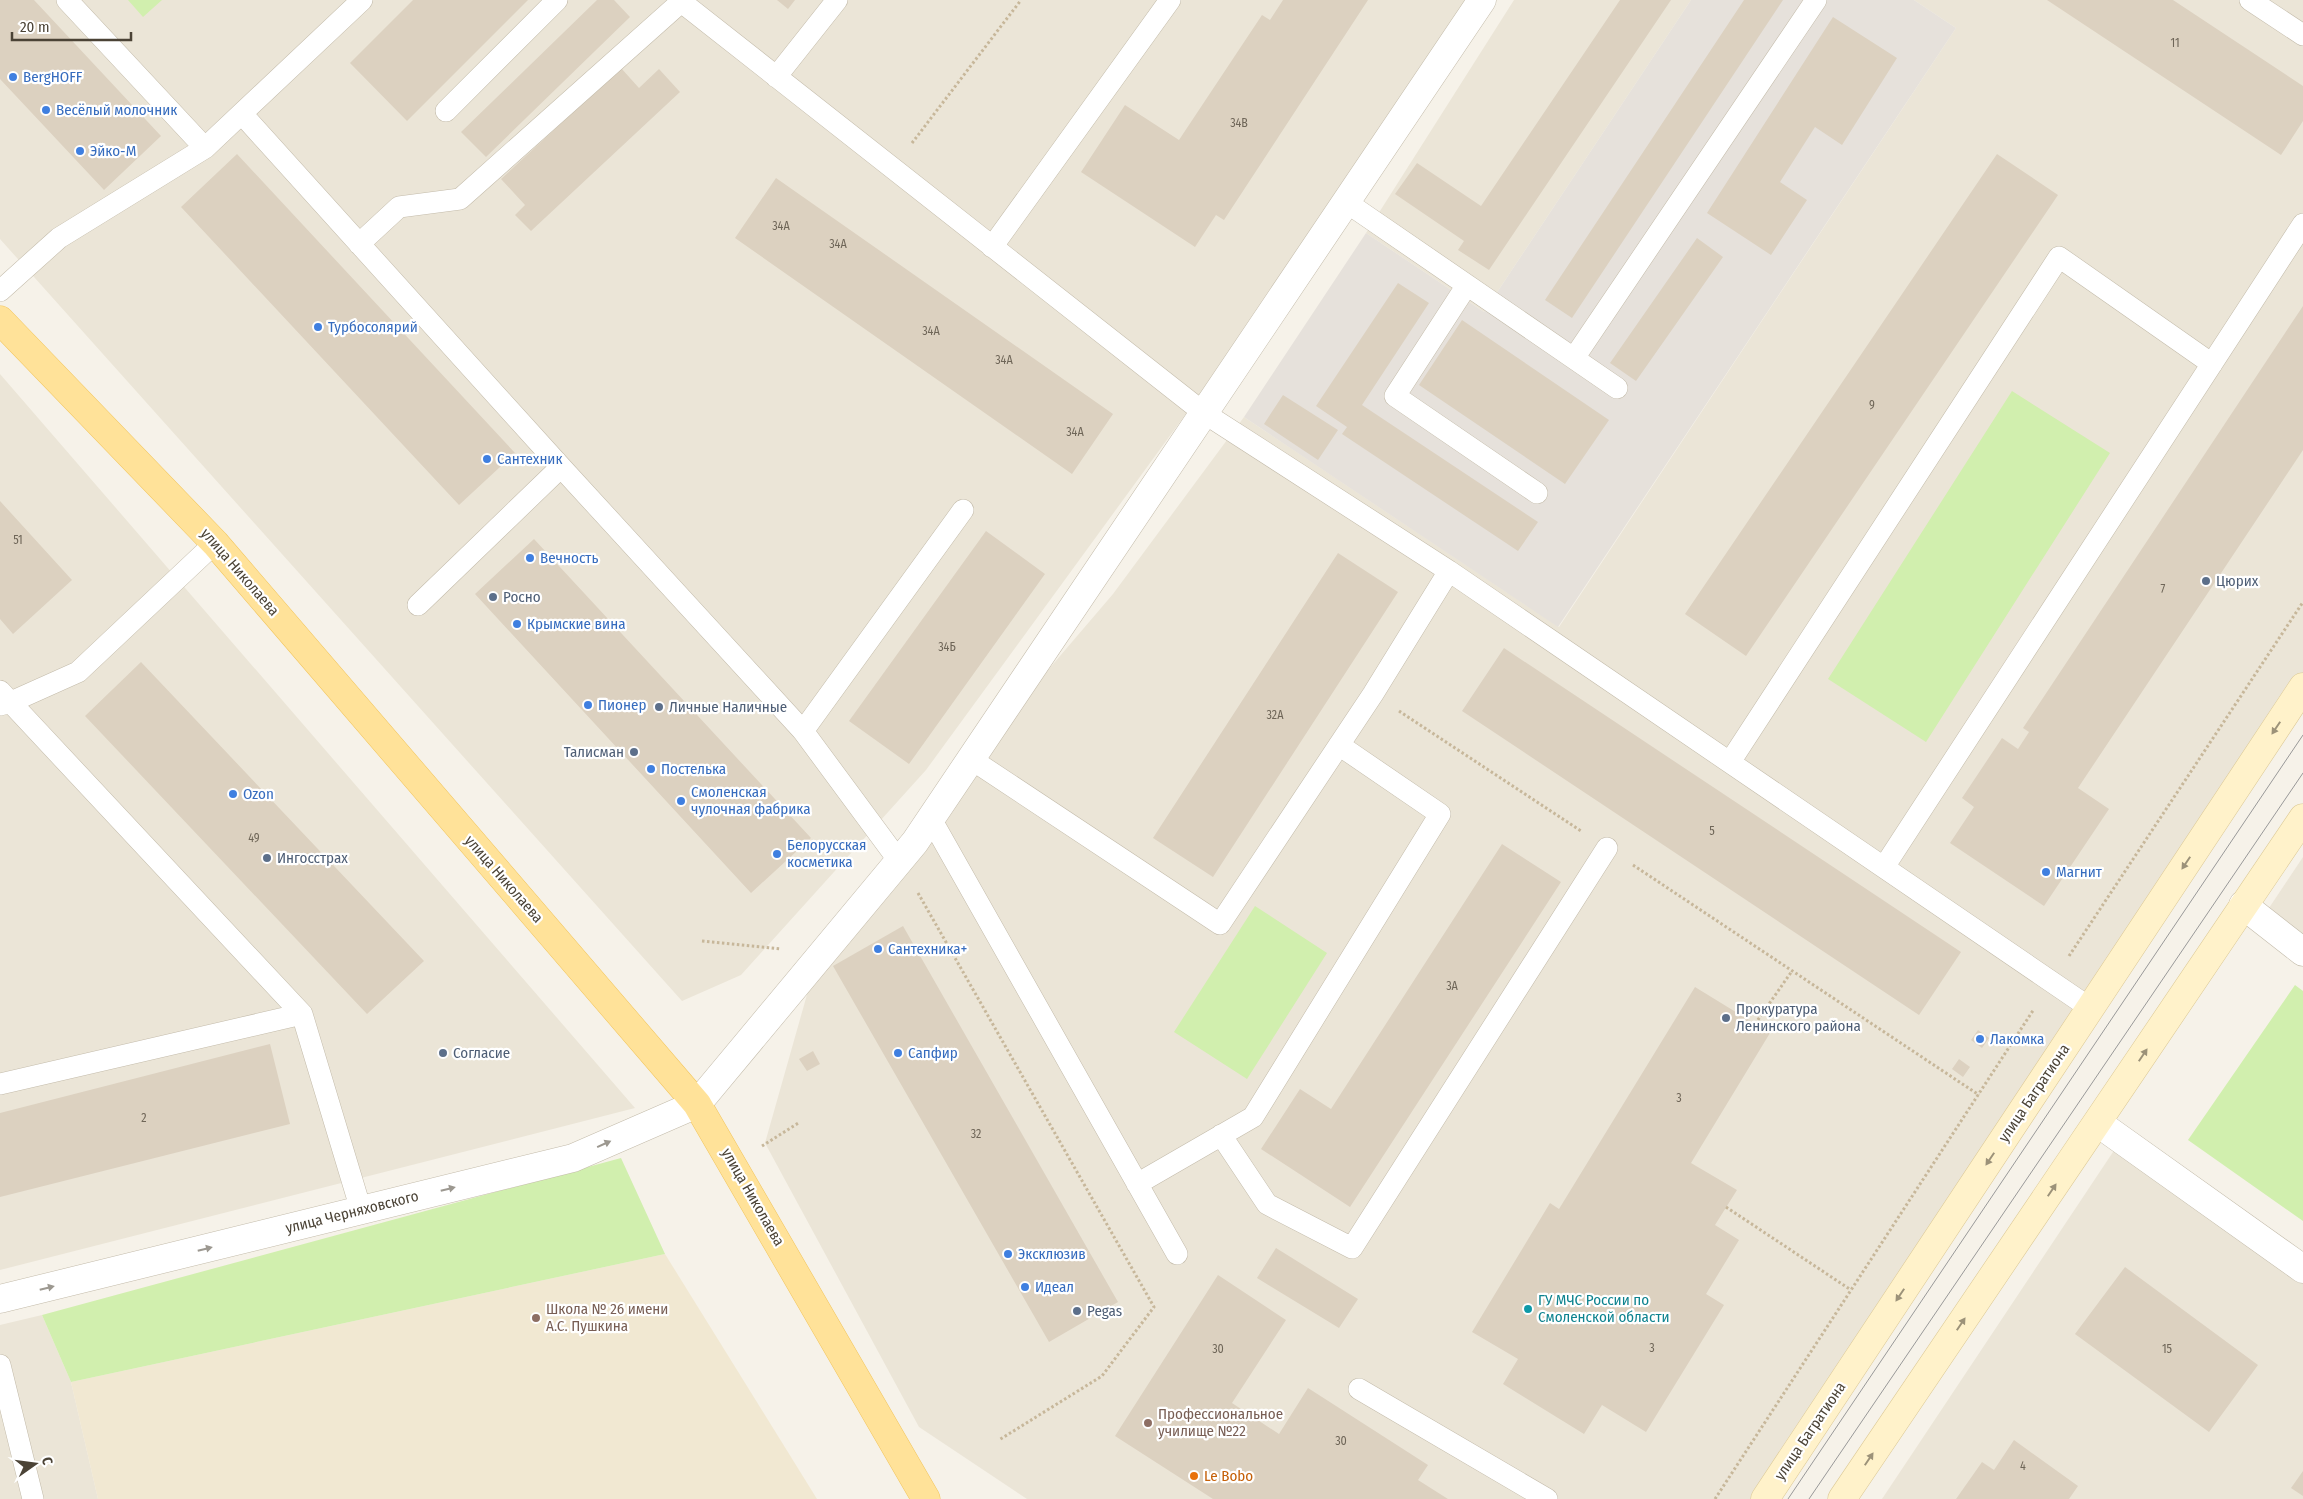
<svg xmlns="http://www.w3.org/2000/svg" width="2303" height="1499" viewBox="0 0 2303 1499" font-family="'Fira Sans Condensed',sans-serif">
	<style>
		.residential { fill: #ebe5d7 }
		.industrial { fill: #e6e1db }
		.education { fill: #f1e8d2 }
		.green { fill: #d1efae }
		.building { fill: #dcd1c0 }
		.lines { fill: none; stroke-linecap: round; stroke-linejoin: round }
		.service-casing { stroke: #c3bbaa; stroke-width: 22 }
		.minor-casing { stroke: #c3bbaa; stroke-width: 29 }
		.tertiary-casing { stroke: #c3bbaa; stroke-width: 29 }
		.secondary-casing { stroke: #dbc894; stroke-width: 29 }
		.primary-casing { stroke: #f2c55c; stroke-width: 29 }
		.path { stroke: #c7b79a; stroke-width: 3; stroke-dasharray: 2.5 2.5; stroke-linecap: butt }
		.service { stroke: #fff; stroke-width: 21 }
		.minor { stroke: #fff; stroke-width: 28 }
		.tertiary { stroke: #fff; stroke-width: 28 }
		.secondary { stroke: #fff2ca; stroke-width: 28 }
		.primary { stroke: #ffe299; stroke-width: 28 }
		.tram { stroke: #999; stroke-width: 1 }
		.oneway { fill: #9c9279 }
		.oneway2 { fill: #9c9890 }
		.shop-dot { fill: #3f7fe0; stroke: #fff; stroke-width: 2 }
		.service-dot { fill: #5c6f8a; stroke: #fff; stroke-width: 2 }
		.culture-dot { fill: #0f9aa8; stroke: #fff; stroke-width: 2 }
		.education-dot { fill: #8d6e63; stroke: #fff; stroke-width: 2 }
		.food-dot { fill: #e8710a; stroke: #fff; stroke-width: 2 }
		.labels { text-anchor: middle; stroke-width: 4.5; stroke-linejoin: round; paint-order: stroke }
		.number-label { font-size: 12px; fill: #6f6658 }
		.shop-label { font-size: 15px; fill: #366cbe; stroke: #fff; text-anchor: start }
		.street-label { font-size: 15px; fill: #4b4336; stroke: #fff }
		.service-label { font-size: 15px; fill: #4e5e75; stroke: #fff; text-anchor: start }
		.culture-label { font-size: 15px; fill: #0d838f; stroke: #fff; text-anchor: start }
		.education-label { font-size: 15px; fill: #785e54; stroke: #fff; text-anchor: start }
		.food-label { font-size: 15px; fill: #c56008; stroke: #fff; text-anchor: start }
	</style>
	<rect width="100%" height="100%" fill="#f6f2e9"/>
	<path class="residential" d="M0,0H1467L1204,389L926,770L741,975L682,1001L0,239Z
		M1514,0H1691L1484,312L1366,233Z
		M1914,0H2303V680L1756,1499H1027L919,1427L765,1143L825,931L1113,594L1244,417L1559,627L1956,28Z
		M0,374L635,1108L0,1270Z
		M2303,857V937L2267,911Z
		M2121,1140L2303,1271V1499H1882Z
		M42,1315L71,1382L98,1499H0V1325Z"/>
	<path class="industrial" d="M1691,0H1914L1956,28L1558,627L1244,417L1366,233L1484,312Z"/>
	<path class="education" d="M665,1254L817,1499H98L71,1382Z"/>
	<path class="green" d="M128,0H162L143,17Z
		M2012,391L2110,453L1926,742L1828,679Z
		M1255,906L1327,953L1247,1079L1174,1032Z
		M2295,985L2303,991V1221L2188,1140Z
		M621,1158L665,1254L71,1382L42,1315Z"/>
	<path class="building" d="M0,0H34L161,136L104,190L0,79Z
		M413,0H528L407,121L350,63Z
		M597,0H614L630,17L486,157L461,132Z
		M777,0H795L788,9Z
		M1283,0H1368L1224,220L1216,215L1195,247L1081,172L1125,105L1179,140L1262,15L1270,20Z
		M1620,0H1671L1489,270L1458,250L1464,241L1395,194L1417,163L1481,206Z
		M1744,0H1783L1572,318L1545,300Z
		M2047,0H2173L2303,86V121L2281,155Z
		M1833,17L1897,58L1842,145L1815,127L1780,182L1807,200L1771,255L1707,213Z
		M621,68L639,88L659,69L680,92L531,231L515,215L525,205L501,179Z
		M237,154L515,453L459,505L181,207Z
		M1997,154L2058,195L1746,656L1685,614Z
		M776,178L1113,414L1072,474L735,238Z
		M1697,238L1723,257L1636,381L1610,363Z
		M1398,283L1429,303L1362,405L1538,522L1518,551L1342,434L1347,427L1316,406Z
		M2303,306V450L2078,788L2109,809L2044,906L1950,843L1974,807L1962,798L2002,738L2018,749L2029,732L2023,728Z
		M1462,320L1609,420L1565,484L1419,385Z
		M1283,395L1338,430L1318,460L1264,424Z
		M0,501L72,580L13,634L0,619Z
		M986,531L1045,574L909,764L849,721Z
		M534,539L811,838L751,893L475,594Z
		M1338,553L1398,592L1213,877L1153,838Z
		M1504,648L1961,952L1919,1015L1462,711Z
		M141,662L424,961L367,1014L85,716Z
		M1502,844L1561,882L1350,1207L1261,1149L1300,1089L1331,1109Z
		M903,926L1118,1302L1049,1342L833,966Z
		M1695,987L1770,1033L1691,1163L1737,1190L1715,1225L1739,1240L1706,1294L1724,1305L1646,1432L1602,1405L1584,1434L1503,1384L1518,1359L1472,1332L1550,1203L1559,1209Z
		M1978,1030L1989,1038L1982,1048L1971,1040Z
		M270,1044L290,1124L0,1197V1113Z
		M813,1051L820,1064L807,1071L799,1059Z
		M1959,1059L1970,1067L1963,1077L1952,1069Z
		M1276,1248L1358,1299L1339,1328L1257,1278Z
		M2125,1267L2258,1365L2209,1432L2075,1334Z
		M1218,1275L1286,1320L1232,1403L1279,1434L1308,1388L1428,1465L1418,1480L1448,1499H1213L1115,1436Z
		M2014,1440L2078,1486L2069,1499H1956L1982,1462L1994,1470Z
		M2303,1471V1496L2291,1488Z"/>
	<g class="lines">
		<g class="service-casing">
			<path id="service" d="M67,0L205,148
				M679,0L1204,413L1449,571L2090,1008
				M2250,0L2303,35
				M776,77L837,0
				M446,111L557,0
				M242,114L561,467L803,731L899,861
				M1346,202L1617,388
				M359,244L399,207L460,199L681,2
				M992,247L1170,0
				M1467,285L1395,396L1537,493
				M0,291L59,238L205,148L362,0
				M1574,358L1816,0
				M418,605L561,467
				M0,691L302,1014L361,1210
				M0,705L11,702L78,672L215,543
				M803,731L963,510
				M971,759L1220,924L1373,694L1449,571
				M1730,762L2059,257L2212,364
				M931,819L1177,1254
				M1884,867L2303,224
				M0,1084L302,1014
				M1221,1135L1267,1204L1352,1248L1607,848
				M1137,1184L1253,1117L1440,814L1339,745
				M0,1365L33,1499
				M1359,1389L1547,1499"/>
		</g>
		<g class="minor-casing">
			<path id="minor" d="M2243,905L2303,952
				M697,1104L915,842L1482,0
				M2098,1123L2303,1269"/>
		</g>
		<g class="tertiary-casing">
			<path id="tertiary" d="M0,1299L573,1158L697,1104"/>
		</g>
		<g class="secondary-casing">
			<path id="secondary" d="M1765,1499L2303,687
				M1842,1499L2303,818"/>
		</g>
		<g class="primary-casing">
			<path id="primary" d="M0,320L215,543L697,1104L926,1499"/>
		</g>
		<path class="path" d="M912,143L1021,0
			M1399,711L1581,831
			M1633,865L1979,1095
			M918,893L1154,1307L1102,1376L999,1440
			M702,941L781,949
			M2069,956L2303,602
			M1755,1024L1792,971
			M762,1146L800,1122
			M1726,1207L1851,1290
			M1715,1499L2034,1009"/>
		<use href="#service" class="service"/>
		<use href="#minor" class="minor"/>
		<use href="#tertiary" class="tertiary"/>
		<use href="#secondary" class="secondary"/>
		<use href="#primary" class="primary"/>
		<path class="tram" d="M1788,1499L2303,735
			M1809,1499L2303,773"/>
	</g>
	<defs><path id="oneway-solid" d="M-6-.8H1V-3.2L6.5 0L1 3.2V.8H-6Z" transform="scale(1.25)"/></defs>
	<g class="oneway">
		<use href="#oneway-solid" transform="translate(2276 728) rotate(124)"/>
		<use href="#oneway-solid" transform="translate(2186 863) rotate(124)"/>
		<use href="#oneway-solid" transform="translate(2143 1055) rotate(-56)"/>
		<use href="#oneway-solid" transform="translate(1990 1159) rotate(124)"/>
		<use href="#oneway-solid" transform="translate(2052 1190) rotate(-56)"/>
		<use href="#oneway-solid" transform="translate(1900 1295) rotate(124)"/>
		<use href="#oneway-solid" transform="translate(1961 1324) rotate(-56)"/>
		<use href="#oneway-solid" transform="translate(1869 1459) rotate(-56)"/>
	</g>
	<g class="oneway2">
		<use href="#oneway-solid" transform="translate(604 1144) rotate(-24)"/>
		<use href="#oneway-solid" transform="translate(448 1189) rotate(-14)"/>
		<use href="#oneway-solid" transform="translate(205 1249) rotate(-14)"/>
		<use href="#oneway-solid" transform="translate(47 1288) rotate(-14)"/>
	</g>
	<g class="shop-dot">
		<circle cx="13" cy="77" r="5"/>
		<circle cx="46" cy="110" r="5"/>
		<circle cx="80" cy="151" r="5"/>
		<circle cx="318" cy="327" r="5"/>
		<circle cx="487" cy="459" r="5"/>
		<circle cx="530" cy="558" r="5"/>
		<circle cx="517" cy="624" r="5"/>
		<circle cx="588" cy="705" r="5"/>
		<circle cx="651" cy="769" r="5"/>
		<circle cx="233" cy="794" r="5"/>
		<circle cx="681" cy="801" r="5"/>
		<circle cx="777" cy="854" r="5"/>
		<circle cx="2046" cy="872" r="5"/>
		<circle cx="878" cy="949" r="5"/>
		<circle cx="1980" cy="1039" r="5"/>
		<circle cx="898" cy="1053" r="5"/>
		<circle cx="1008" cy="1254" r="5"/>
		<circle cx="1025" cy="1287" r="5"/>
	</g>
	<g class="service-dot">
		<circle cx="2206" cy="581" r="5"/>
		<circle cx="493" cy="597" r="5"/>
		<circle cx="659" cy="707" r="5"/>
		<circle cx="634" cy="752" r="5"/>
		<circle cx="267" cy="858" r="5"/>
		<circle cx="1726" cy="1018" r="5"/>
		<circle cx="443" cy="1053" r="5"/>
		<circle cx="1077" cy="1311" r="5"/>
	</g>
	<circle class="culture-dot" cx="1528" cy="1309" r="5"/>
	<g class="education-dot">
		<circle cx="536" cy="1318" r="5"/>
		<circle cx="1148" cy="1423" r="5"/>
	</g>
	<circle class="food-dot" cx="1194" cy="1476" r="5"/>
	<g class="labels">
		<g class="number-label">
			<text x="2175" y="47">11</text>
			<text x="1239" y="127">34В</text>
			<text x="781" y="230">34А</text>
			<text x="838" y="248">34А</text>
			<text x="931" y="335">34А</text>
			<text x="1004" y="364">34А</text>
			<text x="1872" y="409">9</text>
			<text x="1075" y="436">34А</text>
			<text x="18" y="544">51</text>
			<text x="2163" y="593">7</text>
			<text x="947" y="651">34Б</text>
			<text x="1275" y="719">32А</text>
			<text x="1712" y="835">5</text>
			<text x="254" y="842">49</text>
			<text x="1452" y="990">3А</text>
			<text x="1679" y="1102">3</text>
			<text x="144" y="1122">2</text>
			<text x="976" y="1138">32</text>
			<text x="1652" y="1352">3</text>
			<text x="1218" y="1353">30</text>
			<text x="2167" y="1353">15</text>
			<text x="1341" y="1445">30</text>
			<text x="2023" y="1470">4</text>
		</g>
		<g class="shop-label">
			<text x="23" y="82">BergHOFF</text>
			<text x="56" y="115">Весёлый молочник</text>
			<text x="90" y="156">Эйко-М</text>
			<text x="328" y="332">Турбосолярий</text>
			<text x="497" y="464">Сантехник</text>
			<text x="540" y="563">Вечность</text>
			<text x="527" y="629">Крымские вина</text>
			<text x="598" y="710">Пионер</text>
			<text x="661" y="774">Постелька</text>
			<text x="691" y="797">Смоленская<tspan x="691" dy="17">чулочная фабрика</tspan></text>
			<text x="243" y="799">Ozon</text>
			<text x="787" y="850">Белорусская<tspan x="787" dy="17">косметика</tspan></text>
			<text x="2056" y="877">Магнит</text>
			<text x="888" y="954">Сантехника+</text>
			<text x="1990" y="1044">Лакомка</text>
			<text x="908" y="1058">Сапфир</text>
			<text x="1018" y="1259">Эксклюзив</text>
			<text x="1035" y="1292">Идеал</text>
		</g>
		<g class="street-label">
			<text transform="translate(240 572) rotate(49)" y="5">улица Николаева</text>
			<text transform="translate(504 879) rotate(49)" y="5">улица Николаева</text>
			<text transform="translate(2034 1093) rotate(-56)" y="5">улица Багратиона</text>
			<text transform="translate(753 1197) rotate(60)" y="5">улица Николаева</text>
			<text transform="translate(352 1212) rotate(-14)" y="5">улица Черняховского</text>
			<text transform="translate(1810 1431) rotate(-56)" y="5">улица Багратиона</text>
		</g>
		<g class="service-label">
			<text x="2216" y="586">Цюрих</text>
			<text x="503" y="602">Росно</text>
			<text x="669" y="712">Личные Наличные</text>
			<text x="624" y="757" text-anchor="end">Талисман</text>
			<text x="277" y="863">Ингосстрах</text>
			<text x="1736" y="1014">Прокуратура<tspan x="1736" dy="17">Ленинского района</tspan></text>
			<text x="453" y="1058">Согласие</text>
			<text x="1087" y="1316">Pegas</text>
		</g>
		<g class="culture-label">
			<text x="1538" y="1305">ГУ МЧС России по<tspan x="1538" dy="17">Смоленской области</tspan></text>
		</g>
		<g class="education-label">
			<text x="546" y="1314">Школа № 26 имени<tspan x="546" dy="17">А.С. Пушкина</tspan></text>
			<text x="1158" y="1419">Профессиональное<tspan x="1158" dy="17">училище №22</tspan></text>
		</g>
		<g class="food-label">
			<text x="1204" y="1481">Le Bobo</text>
		</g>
	</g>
	<g transform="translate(35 1464) rotate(76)" stroke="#ffffff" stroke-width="4" paint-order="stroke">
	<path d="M0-4L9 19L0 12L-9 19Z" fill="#4b4336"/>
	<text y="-8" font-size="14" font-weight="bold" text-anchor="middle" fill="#4b4336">С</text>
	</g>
	<path d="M12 32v8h119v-8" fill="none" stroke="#4b4336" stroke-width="2.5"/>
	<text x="20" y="32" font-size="15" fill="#4b4336" stroke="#ffffff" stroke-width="4" paint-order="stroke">20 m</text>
</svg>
